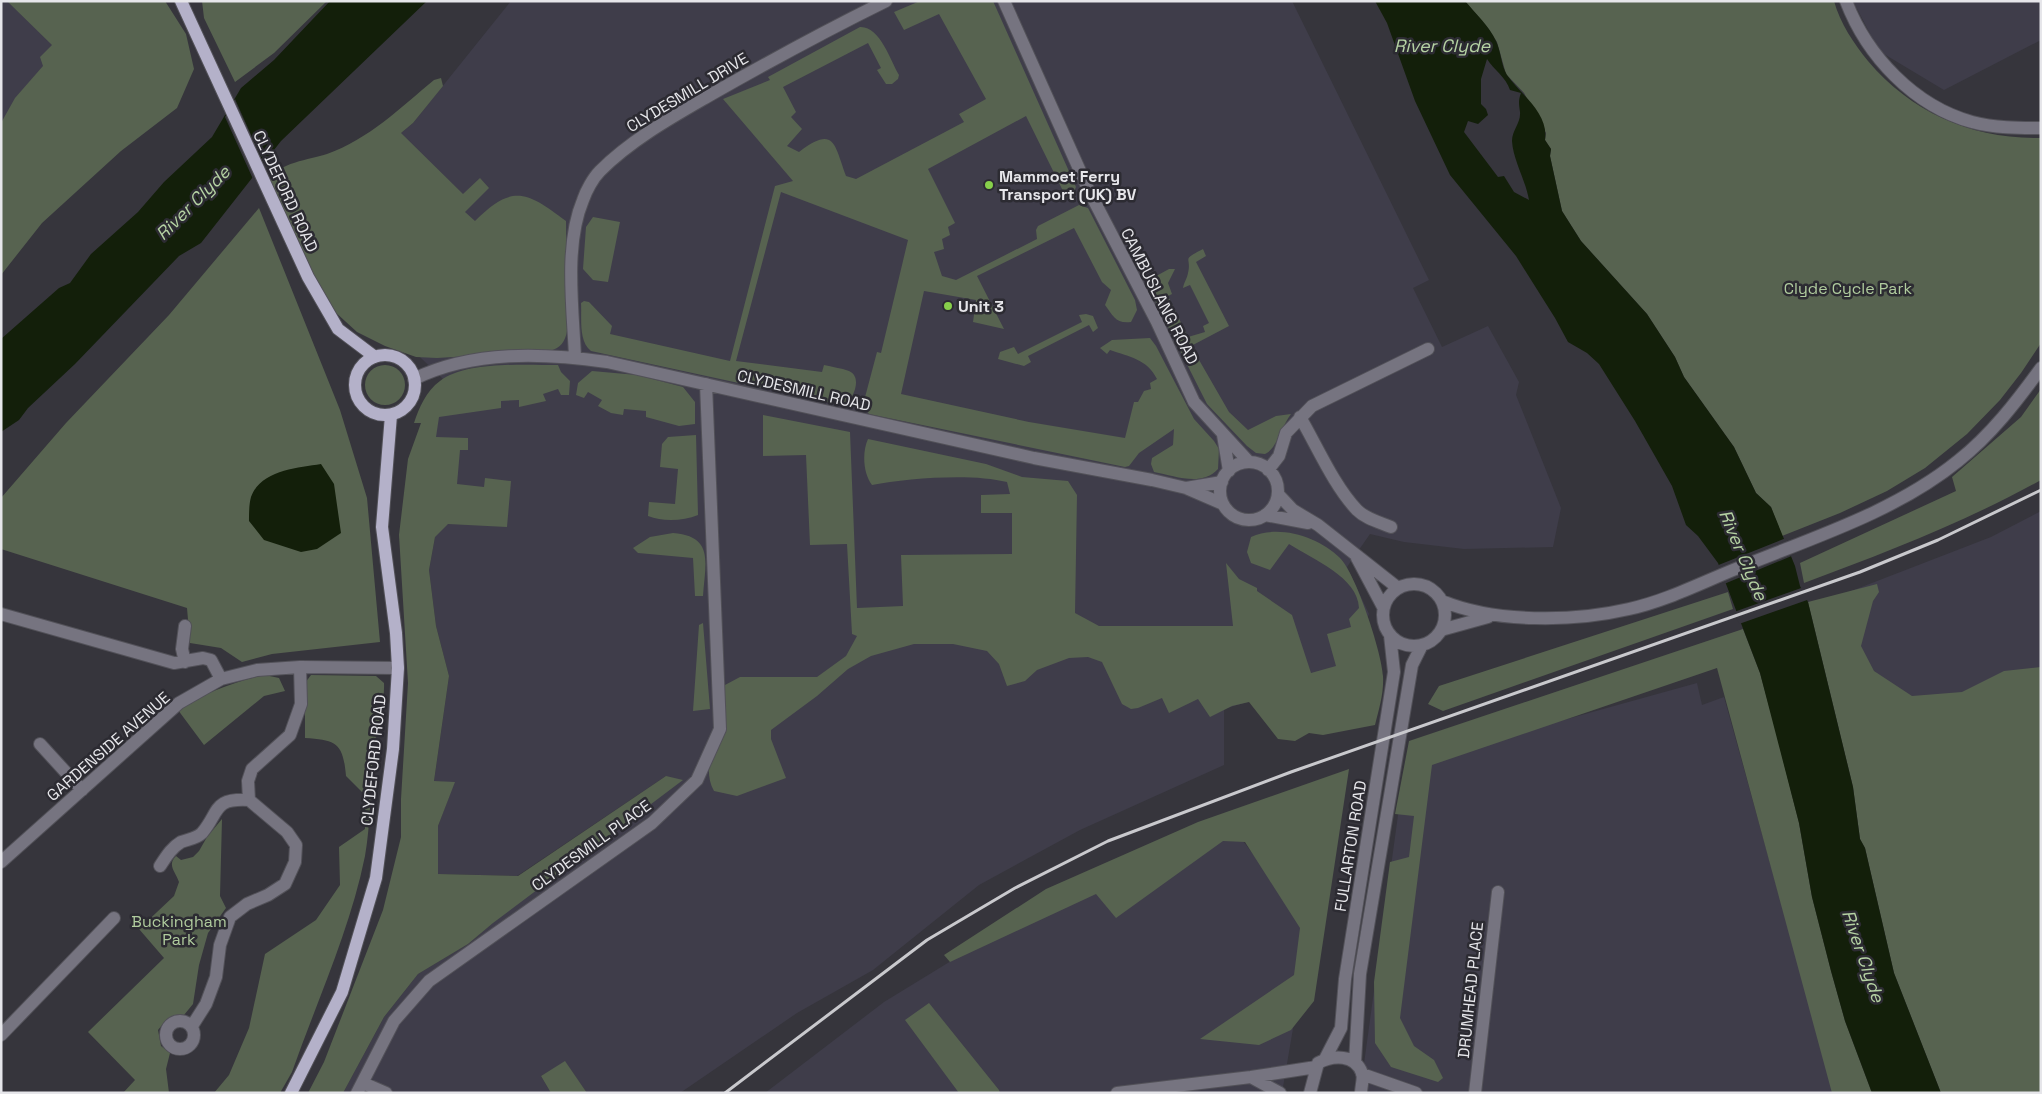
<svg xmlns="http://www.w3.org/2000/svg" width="2042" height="1094" viewBox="0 0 2042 1094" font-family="'Space Grotesk',sans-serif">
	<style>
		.built { fill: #3f3d4a }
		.green { fill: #576350 }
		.water { fill: #131f0a; fill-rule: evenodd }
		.pier { fill: #36353c }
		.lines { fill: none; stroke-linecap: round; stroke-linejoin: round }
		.minor-casing { stroke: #525158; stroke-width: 14 }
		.major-casing { stroke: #525158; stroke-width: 14 }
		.minor { stroke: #767480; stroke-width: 12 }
		.major { stroke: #b4b1c9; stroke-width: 12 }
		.rail { stroke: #c9c9cd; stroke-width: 3 }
		.poi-dot { fill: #87cf4b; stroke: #2c2b32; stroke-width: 2 }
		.labels { text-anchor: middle; stroke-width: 5; stroke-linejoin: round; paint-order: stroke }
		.street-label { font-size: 16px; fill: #e6e6ea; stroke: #2c2b32 }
		.poi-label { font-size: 16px; font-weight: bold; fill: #e6e6ea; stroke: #2c2b32; text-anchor: start }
		.park-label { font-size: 16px; fill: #b0cc9e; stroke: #2c2b32 }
		.water-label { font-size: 18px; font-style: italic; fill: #b5d2a3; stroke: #2c2b32 }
	</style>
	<rect width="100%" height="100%" fill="#36353c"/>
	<path class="built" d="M1,1H39L67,57L1,123Z
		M511,1H1292L1429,280L1413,288L1442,347L1488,326L1519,382L1516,395L1561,508L1553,547L1464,549L1404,542L1370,534L1347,567L1369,614L1343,673L1224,709V765L1080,830L979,885L873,970L797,1013L680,1093H587L565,1062L541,1076L551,1093H343L384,1017L418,974L468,944L666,776L517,876L438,874V826L454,783L434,781L449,676L436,626L429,570L435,537L424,517L443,379L402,340L299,217L413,123Z
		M1853,1H2041V40L1944,90L1879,51Z
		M2041,511V1093L1815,605L1991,537Z
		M1697,683L1702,705L1724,697L1834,1093H1360L1405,764Z
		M1227,820L1310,929L1282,1093H765L884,1002L1041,906Z"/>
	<path class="green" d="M7,1H165L186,34L194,69L177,108L121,151L42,223L1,275V123L15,98L43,66L40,57L52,45Z
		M202,1H327L274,53L235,82L204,18Z
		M920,1H993L1076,187C1073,195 1068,198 1059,198L1056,195L1063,191L1026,116L928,169L955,223L948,227L950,235L942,239L944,249L934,252L942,276L956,280L1037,239L1036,230L1038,226L1079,205L1088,208L1135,300L1137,310L1131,322C1116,324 1113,316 1105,305L1111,290L1102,282L1074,228L977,276L1004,329L973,322L976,300L924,291L901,394L1029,422L1125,438L1134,402H1138L1144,391L1151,389L1150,383L1157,379C1147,359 1130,357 1110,350L1107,354L1100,348L1112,340L1150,338L1156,346L1194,419L1214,441L1219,449L1218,469C1202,487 1175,476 1154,472L1151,464L1152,458L1173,445L1174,429L1139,453L1129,466L1125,467L869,414L864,408V401L877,352L881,353L908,240L781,192L736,361L822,372L824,365C832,367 841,368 849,371C863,377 853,399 845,406L591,351C578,341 582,317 581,303L584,301L589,302L612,326L610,334L730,361L775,186L793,181L723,99L770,80L768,77L860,27C880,26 890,60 899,75L898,79L892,84H886L877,70L881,68L868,43L783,87L796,112L791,117L802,129L787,146L799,152C835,125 834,144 846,176L856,179L964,122L959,114L986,99L939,14L904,30L894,12Z
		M1465,1H1834C1840,23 1854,44 1868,61C1912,113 1972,139 2041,138V343L2021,373L2000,400L1967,434L1925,468L1887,491L1840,513L1782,536L1771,507L1756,493L1734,447L1684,377L1675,357L1647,314L1581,241L1562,211L1550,156L1551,149L1545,140L1546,133L1524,93L1506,74L1497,42L1488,28Z
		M441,78L443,86L413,123L401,133L463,194L480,178L489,188L465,212L475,221C513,183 527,192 566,221L567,331C565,342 561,348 549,351L437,358L416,357L385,346L357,332L334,311L315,283L270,181C277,162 310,160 327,154C369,139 400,108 434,80Z
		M259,208L340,410L367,498L380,642L272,654L242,662L221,648L190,643L187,608L1,549V498L66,423L169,315Z
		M593,217L620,222L608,282L593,280L583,269L586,227Z
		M1203,249L1206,256L1196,262L1229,326L1191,346L1229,412L1248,430L1276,416L1291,414C1282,425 1277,449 1265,454L1256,453L1247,446L1207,404L1148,287L1149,280L1169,269H1175L1168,283L1172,294L1168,296L1188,337L1205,332L1203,326L1209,323L1190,285L1183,288C1184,282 1187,279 1188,273C1192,256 1180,261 1203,249Z
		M1086,314L1093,316L1098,328L1093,332L1089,325L1028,356L1031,362L1024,366L998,359L1000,352L1014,347L1018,354L1082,322L1079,315Z
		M558,365L561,372L570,381L569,395H561L558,389L543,394L546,401L519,407V400L501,401V408L439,417L436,437L468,438V450H460L457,484L484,487L485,478L511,481L507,527L448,524L435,537L429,570L436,626L449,676L434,781L455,782L438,826V874L518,876L666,776L683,780L493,923L468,944L418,974L384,1017L343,1093H308L324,1062L383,910L401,837V799L408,683L399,535L408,459L421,423H414C419,408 426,391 440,381C466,361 525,365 558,365Z
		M365 385a20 20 0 1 1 40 0a20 20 0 1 1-40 0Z
		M592,371L637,375L683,387L695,402V424L679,426L646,417V411L624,409L623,415L611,413L598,406L602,400L588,392L584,398L576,395L578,383Z
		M2041,389V480C1965,522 1885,553 1804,583L1800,563L1956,491L1952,477L2021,417Z
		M763,415L850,432L857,608L903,606L901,555L1012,554V513H981V495L1010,494L1007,482C973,473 907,478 872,485C863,473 862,452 868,439L986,464L1022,477L1068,481L1077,495L1075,613L1099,626H1233L1226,563L1239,579L1257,588V591L1292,615L1311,673L1336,666L1327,634L1351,627L1349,619L1359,608C1358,577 1312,559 1289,544L1270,570L1251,563L1247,552L1251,537C1279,524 1319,537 1340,558C1356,574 1382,653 1383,676C1384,693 1379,709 1375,725L1323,735L1309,733L1295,741L1278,739L1249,702L1232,706L1210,717L1198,699L1169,713L1162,698L1138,708L1131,709L1122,704L1102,662L1088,657L1069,658L1037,670L1025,681L1007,686L999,664L987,651L953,644H914L871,656L848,669L817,696L771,730V739L786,778L737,796L714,791C698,764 724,717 725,685L740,677H817L846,656L857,636L852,634L847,544L810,545L806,455L763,456Z
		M696,435L698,515C683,521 663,522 648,516L649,502L675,504L678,469L660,467L662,444L668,437Z
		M673,533C715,536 705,564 703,596H695L693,558L638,553L633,548L650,537Z
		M1877,584L1879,592L1873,601L1861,646L1874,671L1912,696L1962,692L2004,671L2041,667V1093H1941L1894,973L1865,848L1860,839L1853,787L1808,602Z
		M1728,592L1733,609L1443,711L1428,704L1439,686Z
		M703,623L710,709L693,711L699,625Z
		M1743,629L1760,673L1774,724L1799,823L1812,897L1831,971L1845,1021L1872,1093H1832L1717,668L1432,765L1400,1018L1414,1046L1434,1060L1443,1078L1438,1082L1391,1067L1375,1043L1374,982L1390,862L1409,857L1414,816L1395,814L1409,741Z
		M265,675L279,678L285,691L264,696L204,745L178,710C205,693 233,682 265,675Z
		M311,675L376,676L384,683C385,706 376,731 373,754C370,788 371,822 365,856C350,930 317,1001 292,1072L280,1093H214L229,1075L249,1028L265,954L316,920L340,885L339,847L365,829V795L346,776C343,743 337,740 305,738V683Z
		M1349,769L1314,1001L1291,1030L1259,1045L1200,1039L1294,975L1300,928L1245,842L1223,841L1116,918L1096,894L950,962L944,955L1046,889L1198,822Z
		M222,819L220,896L226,908L208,933L199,965L193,1004L184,1015L167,1019L158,1030L161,1046L170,1053L166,1069L169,1093H123L135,1080L88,1032L164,958L139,929L174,896L179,882C175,871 167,865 176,856L181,860L193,857L199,851L207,837Z
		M929,1003L999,1090L1000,1093H959L905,1020Z
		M565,1061L587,1093H551L541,1076Z"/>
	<path class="water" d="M330,1H427L281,141L201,243L179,256L75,364L28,408L19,420L1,432V339L59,288L70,283L91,254L138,212L164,182L212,137L241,88L274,60Z
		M1375,1H1465C1476,14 1489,26 1496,41C1501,51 1501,65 1507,75C1521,95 1549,113 1545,140L1551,149L1550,156L1562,211L1581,241L1647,314L1675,357L1684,377L1734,447L1756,493L1771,507L1795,566L1800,586L1808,602L1853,787L1860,839L1865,848L1894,973L1941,1093H1872L1845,1021L1831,971L1812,897L1799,823L1760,673L1718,563L1698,536L1686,525L1672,486L1635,421L1599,364L1587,353L1568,342L1555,318L1516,256L1450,175L1415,101L1387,23ZM1487,59C1494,70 1506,77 1510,90L1521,93C1518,101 1519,104 1520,112C1521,123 1512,130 1512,141C1513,160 1526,181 1529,200L1514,192L1504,176L1498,177L1464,132L1468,121L1478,124L1488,115L1486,109L1481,104V79Z
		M321,464L334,484L341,533L317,549L301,552L264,540L249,521C249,514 249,504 251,497C261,470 297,468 321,464Z"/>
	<path class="pier" d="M235,99L264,164L253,179L225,117Z
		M1786,538L1794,555L1724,584L1716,566Z
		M1804,587L1810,599L1739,624L1734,612Z"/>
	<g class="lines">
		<g class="minor-casing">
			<path id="minor" d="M1004,1L1089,191L1157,322L1194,402L1249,462
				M1846,1C1867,56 1914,106 1972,122C1995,128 2018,128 2041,128
				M575,357C573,309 564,245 583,200C586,191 593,178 600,171C632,139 674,116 712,94C770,61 827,30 886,1
				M414,379C473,350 544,353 607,362L1034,458L1152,480L1186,488L1223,504
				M1300,417C1317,446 1334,486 1357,510C1366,519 1379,522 1391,527
				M1223,435L1229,471
				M1220 491a29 29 0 1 1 58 0a29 29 0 1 1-58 0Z
				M1268,470L1279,456L1286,433L1312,406L1428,349
				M1186,488L1222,482
				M1278,494L1293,510L1318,525L1398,588
				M1265,515L1308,523
				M1357,558L1383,607
				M1383 615a31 31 0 1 1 62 0a31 31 0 1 1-62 0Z
				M1442,601C1495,623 1573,622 1629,609C1666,601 1703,582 1738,568C1812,538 1895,512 1958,461C1991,435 2017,401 2041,368
				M1,614L174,663L203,658L211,660L221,679
				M1441,630L1488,617
				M185,662L182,649L185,626
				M40,744L82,790
				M1,862L179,703L221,679L257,670L300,667L398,668
				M160,866C166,857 171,848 181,842C188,839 196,839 202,833C220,812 212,798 249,800
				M166 1035a14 14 0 1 1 28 0a14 14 0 1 1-28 0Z
				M192,1026L206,1004L216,977L220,945L230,917L247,904L268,895L285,884L295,862L296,845L287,832L249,800L248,781L252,769L290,735L301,704L300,667
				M1,1035L114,918
				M1325,1059L1341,1028L1345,979L1394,672L1390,635
				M1355,1063L1360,974L1412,665L1422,645
				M1362,1074L1416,1093
				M1251,1077L1280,1093
				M363,1083L386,1093
				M357,1093L394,1021L429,981L652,823L697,780L720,729L706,384
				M1117,1093L1251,1077L1316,1067
				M1310,1093L1318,1063C1333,1055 1355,1054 1362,1073C1364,1078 1361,1087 1361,1093
				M1475,1093L1498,892"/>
		</g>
		<g class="major-casing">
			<path id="major" d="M181,1L308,277L338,329L375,357
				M355 385a30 30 0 1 1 60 0a30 30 0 1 1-60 0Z
				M291,1093L342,992L376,878L393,749L398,668L396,633L382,527L391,415"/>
		</g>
		<use href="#minor" class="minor"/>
		<use href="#major" class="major"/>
		<path class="rail" d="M725,1093L927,940L1015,888L1108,841L1291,772L1860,572L1938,540L2041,490"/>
	</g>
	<g class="poi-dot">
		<circle cx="989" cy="185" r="5"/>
		<circle cx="948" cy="306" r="5"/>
	</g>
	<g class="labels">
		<g class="street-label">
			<text transform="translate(687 92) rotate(-31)" y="6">CLYDESMILL DRIVE</text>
			<text transform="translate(286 191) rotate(65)" y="6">CLYDEFORD ROAD</text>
			<text transform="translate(1160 296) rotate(63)" y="6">CAMBUSLANG ROAD</text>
			<text transform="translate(804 390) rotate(13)" y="6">CLYDESMILL ROAD</text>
			<text transform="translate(108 746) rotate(-41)" y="6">GARDENSIDE AVENUE</text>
			<text transform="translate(373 760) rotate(-84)" y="6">CLYDEFORD ROAD</text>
			<text transform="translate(591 845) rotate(-36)" y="6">CLYDESMILL PLACE</text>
			<text transform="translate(1350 846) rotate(-81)" y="6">FULLARTON ROAD</text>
			<text transform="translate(1470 990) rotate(-84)" y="6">DRUMHEAD PLACE</text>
		</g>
		<g class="poi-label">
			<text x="999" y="182">Mammoet Ferry<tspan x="999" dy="18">Transport (UK) BV</tspan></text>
			<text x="958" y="312">Unit 3</text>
		</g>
		<g class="park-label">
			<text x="1848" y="294">Clyde Cycle Park</text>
			<text x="179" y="927">Buckingham<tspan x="179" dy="18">Park</tspan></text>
		</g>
		<g class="water-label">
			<text x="1442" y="52">River Clyde</text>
			<text transform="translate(193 203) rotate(-45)" y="6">River Clyde</text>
			<text transform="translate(1743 555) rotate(67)" y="6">River Clyde</text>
			<text transform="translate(1863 956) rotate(71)" y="6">River Clyde</text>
		</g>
	</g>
	<rect width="2042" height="1094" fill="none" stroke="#e6e6ea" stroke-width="5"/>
</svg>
